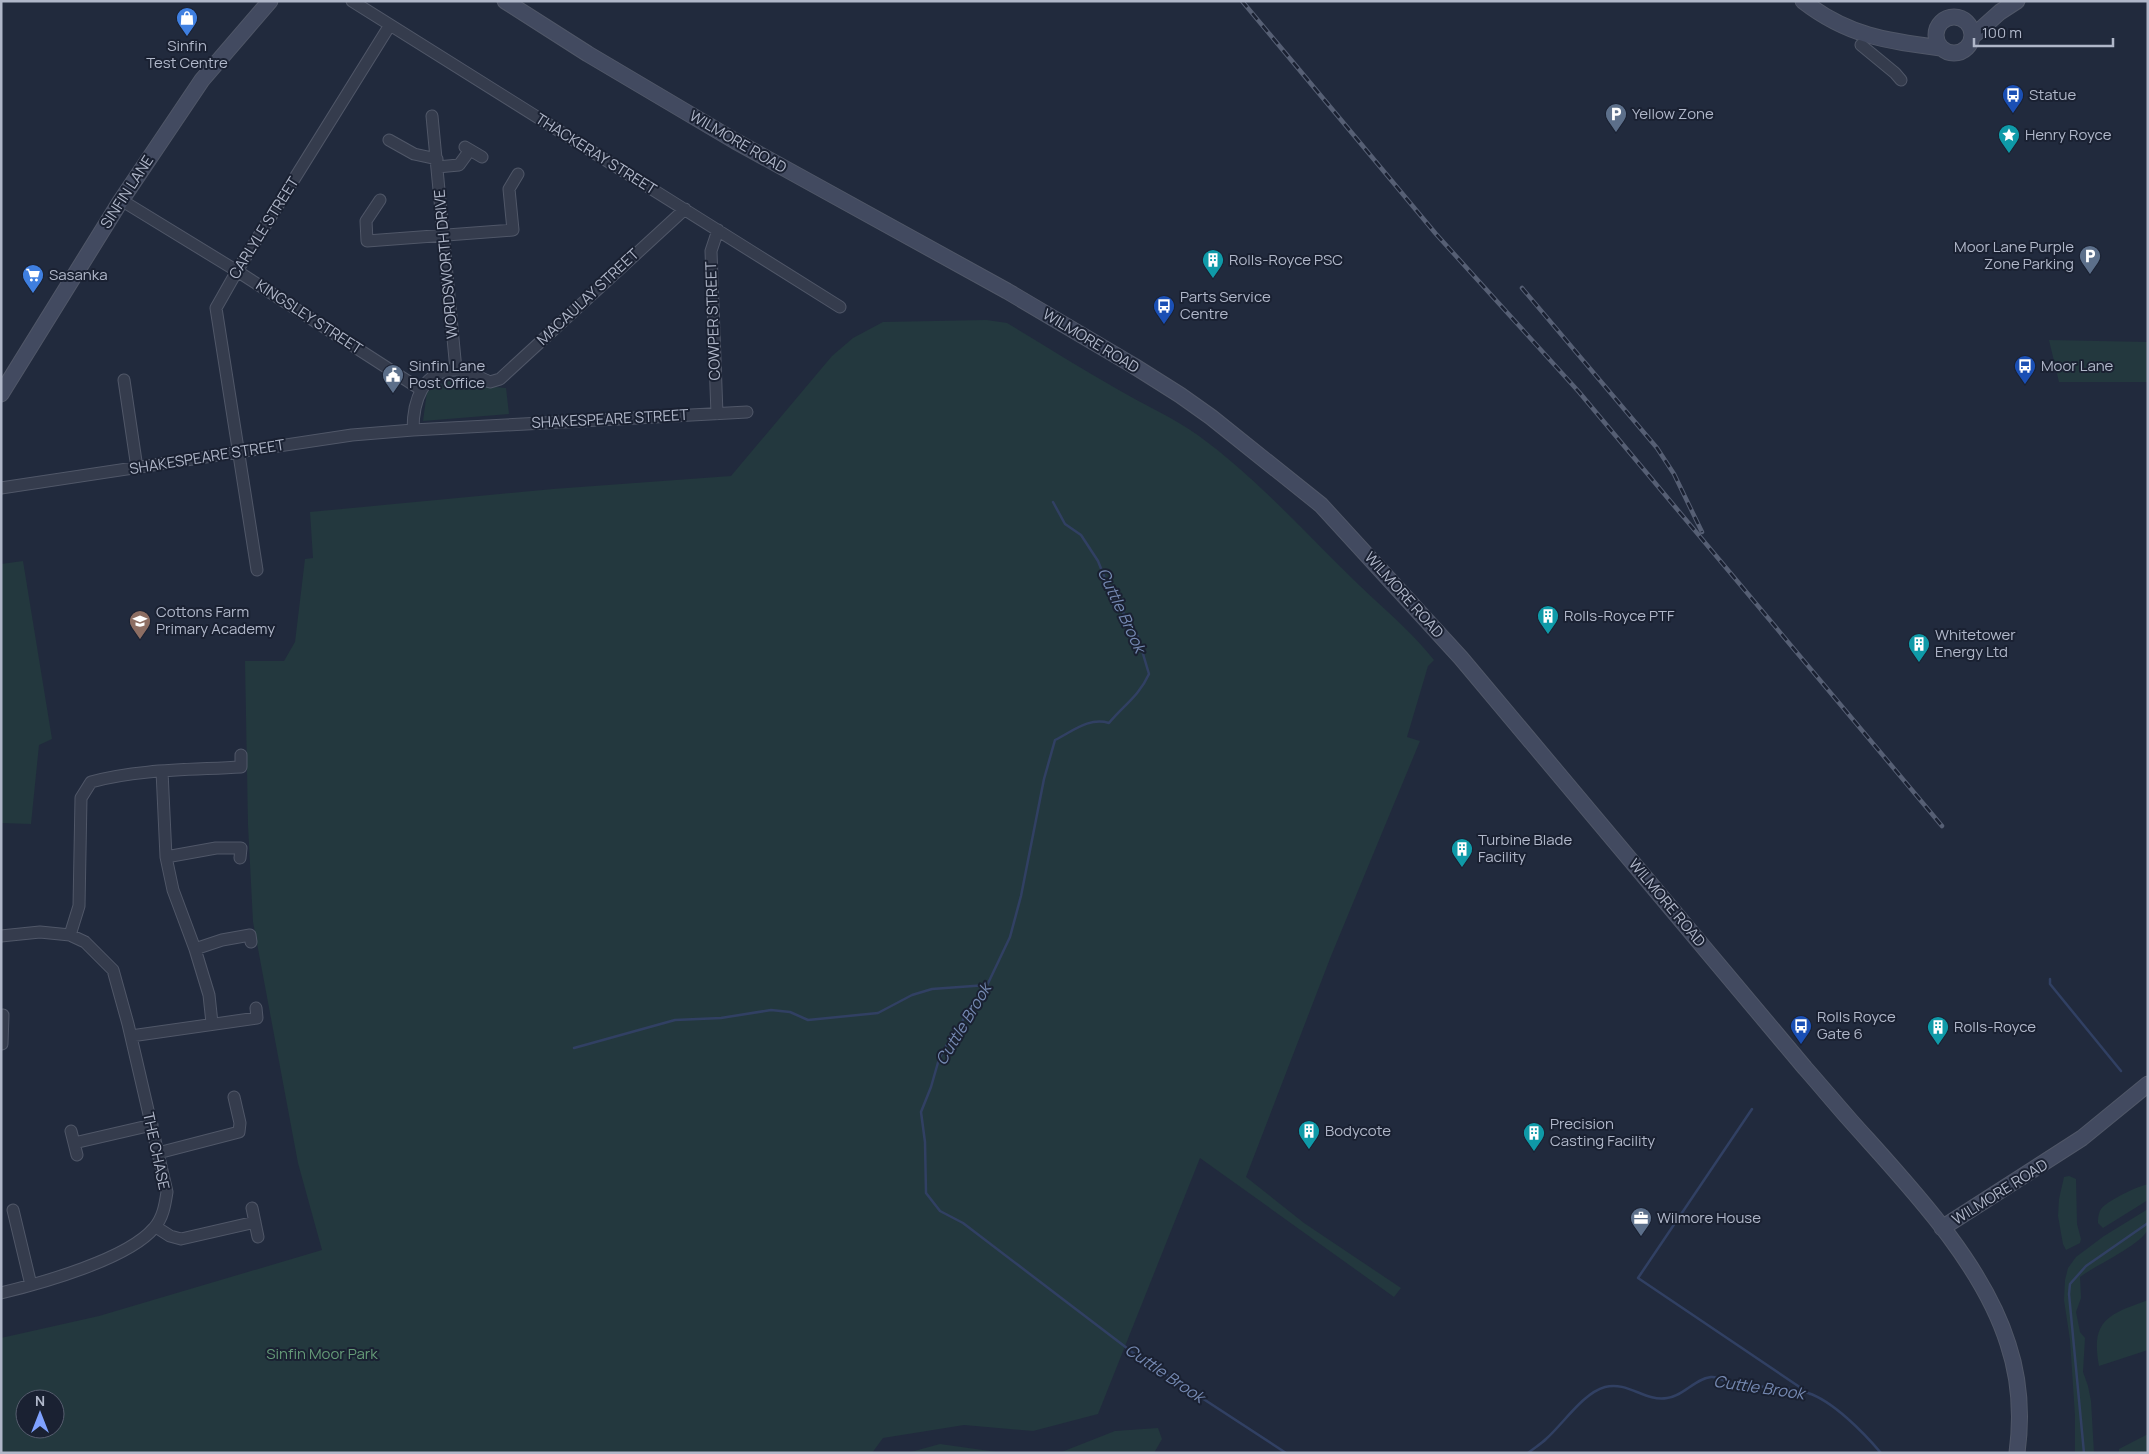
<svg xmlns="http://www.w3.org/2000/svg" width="2149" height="1454" viewBox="0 0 2149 1454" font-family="Manrope,sans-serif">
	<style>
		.green { fill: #23383e; fill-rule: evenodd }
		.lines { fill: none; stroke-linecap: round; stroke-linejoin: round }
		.stream { stroke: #314063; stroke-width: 2.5 }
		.street-casing { stroke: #505768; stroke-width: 13 }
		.secondary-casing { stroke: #505768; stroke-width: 17 }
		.street { stroke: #353c4d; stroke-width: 11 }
		.secondary { stroke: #424a60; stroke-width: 15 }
		.rail-casing { stroke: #565f74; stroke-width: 4.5 }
		.rail { stroke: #1a2132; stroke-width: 2.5; stroke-dasharray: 8; stroke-linecap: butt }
		.labels { text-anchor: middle; stroke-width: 4; stroke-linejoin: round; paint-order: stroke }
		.poi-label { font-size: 15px; fill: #b0b7c9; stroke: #1a2132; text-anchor: start }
		.street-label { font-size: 15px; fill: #b0b7c9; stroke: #1a2132 }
		.park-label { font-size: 15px; fill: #659b78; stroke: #1a2132 }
		.water-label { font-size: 16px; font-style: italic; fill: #7589b2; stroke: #1a2132 }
	</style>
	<rect width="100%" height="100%" fill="#212a3d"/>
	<path class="green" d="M986,320L1007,323C1044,345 1080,368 1117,389C1144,405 1173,417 1199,436C1258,479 1307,535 1359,585C1386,611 1410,630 1434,660L1428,666L1407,737L1420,741L1331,956L1246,1177L1304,1223L1401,1288L1394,1297L1200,1158L1098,1414L1033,1431L964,1425L883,1438L872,1453H1V1338L99,1316L322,1250L298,1163L253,922L248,825L245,661H284L295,642L305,559L313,558L310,512L553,489L731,476L832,356L853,338L883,322ZM25,1399H55V1429H25Z
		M2049,340L2148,342V382H2059Z
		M449,380H471L484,386L506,388L509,414L423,421L427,392Z
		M23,561L52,739L39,745L31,824L1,823V564Z
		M2069,1176L2076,1179L2077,1224L2081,1239L2080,1243L2066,1250L2063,1244L2058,1216L2059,1199L2064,1177Z
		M2148,1184V1200L2103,1228L2098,1223C2098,1216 2099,1209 2105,1205C2114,1198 2136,1187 2148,1184Z
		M2148,1209C2148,1215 2149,1224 2148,1229C2143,1244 2094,1266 2080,1277L2081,1298L2076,1312L2080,1332L2085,1338L2083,1372L2088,1386L2091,1401L2094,1453H2075V1416L2070,1340L2064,1300L2065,1280L2068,1268L2076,1257L2104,1236Z
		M2148,1300V1350L2099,1366C2090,1319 2110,1314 2148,1300Z
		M1158,1428L1162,1439L1154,1453H1059L1115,1431Z
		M2148,1434V1451L2143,1453H2119V1449Z
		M940,1444L1004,1453H907Z"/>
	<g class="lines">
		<path class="stream" d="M1053,502L1065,524L1081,535L1098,561L1110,591L1138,637L1149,674C1139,696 1124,705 1109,723C1089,717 1073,731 1055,740L1044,779L1021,896L1010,937L982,996L971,1004L958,1030L950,1039L939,1059L931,1087L921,1112L925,1142L926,1193L940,1211L963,1223L1136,1355L1286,1453
			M2050,979V984L2121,1071
			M574,1048L675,1020L721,1018L771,1010L790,1012L808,1020L878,1013L912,995L932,989L987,985
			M1752,1109L1638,1278L1810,1394
			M1528,1453C1534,1448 1541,1444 1546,1439C1563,1424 1583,1393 1605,1387C1628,1381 1645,1402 1667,1398C1684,1396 1694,1379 1711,1377C1719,1376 1728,1384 1736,1385C1760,1387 1784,1386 1808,1393C1833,1401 1864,1433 1881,1453
			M2084,1453L2069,1294L2070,1284L2086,1266L2148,1223"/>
		<g class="street-casing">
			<path id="street" d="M352,1L840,307
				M1861,45L1895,73L1901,80
				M432,116L456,370
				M389,140L414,154L437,159
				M465,147L482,157
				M437,167L459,165L470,150
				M121,200L237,271L420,389
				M380,200L366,221L367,241L513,230L509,189L518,174
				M124,380L137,468
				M717,414L711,251L718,230
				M413,430C413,402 422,370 456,370C468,370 480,378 490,382L500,379L685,209
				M1,488L352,435L413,430L747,412
				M257,570L216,308L237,271L390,25
				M162,771L166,857L173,890L195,949L209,995L212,1023
				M166,857L216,848H241L240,858
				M70,935L79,906L81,798L91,782C138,769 191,770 241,767V755
				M1,936L40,932L70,935L85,942L113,970L128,1024L167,1192C165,1205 163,1218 154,1228C128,1259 42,1283 1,1293
				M195,949L222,940L250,935L251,942
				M131,1036L257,1018L256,1008
				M2,1044L3,1015
				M71,1131L77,1155
				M74,1143L152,1125
				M158,1153L239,1132L240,1123L234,1097
				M252,1208L258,1237
				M13,1210L31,1285
				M156,1227L170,1236L181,1239L255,1222"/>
		</g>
		<g class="secondary-casing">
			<path id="secondary" d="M505,1L588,54L735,141L1007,291L1134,366L1180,395L1211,417L1321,505L1461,658L1805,1068C1820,1085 1835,1103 1850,1120C1907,1184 1982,1261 2008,1344C2020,1380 2022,1416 2017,1453
				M1803,1C1848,36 1887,41 1941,48
				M1936 35a18 18 0 1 1 36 0a18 18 0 1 1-36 0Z
				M1972,37L2000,12L2017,1
				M1,394L120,202L202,80L270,1
				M1942,1228L2082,1138L2148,1084"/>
		</g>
		<use href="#street" class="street"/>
		<use href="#secondary" class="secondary"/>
		<g class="rail-casing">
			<path id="rail" d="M1242,1L1436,234L1579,392L1942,826
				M1522,288L1657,448L1674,474L1702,532"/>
		</g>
		<use href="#rail" class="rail"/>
	</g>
	<defs>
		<g id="shop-pin" transform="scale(1.125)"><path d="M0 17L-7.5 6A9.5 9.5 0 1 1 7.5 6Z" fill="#3f7fe0" stroke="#1a2132"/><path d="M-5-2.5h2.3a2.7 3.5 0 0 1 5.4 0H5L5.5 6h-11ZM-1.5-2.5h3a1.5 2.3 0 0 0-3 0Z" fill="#fff"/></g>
		<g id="bus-pin" transform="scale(1.125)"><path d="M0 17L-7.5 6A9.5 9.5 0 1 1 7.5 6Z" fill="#1a4fb4" stroke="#1a2132"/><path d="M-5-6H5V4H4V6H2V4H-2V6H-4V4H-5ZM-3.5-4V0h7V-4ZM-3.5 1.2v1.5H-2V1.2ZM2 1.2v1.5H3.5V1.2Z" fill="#fff"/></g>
		<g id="parking-pin" transform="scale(1.125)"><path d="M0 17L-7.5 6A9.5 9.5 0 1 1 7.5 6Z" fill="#5c6f8a" stroke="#1a2132"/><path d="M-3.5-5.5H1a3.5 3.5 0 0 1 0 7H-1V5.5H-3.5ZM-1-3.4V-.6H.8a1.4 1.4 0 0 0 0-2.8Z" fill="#fff"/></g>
		<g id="sight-pin" transform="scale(1.125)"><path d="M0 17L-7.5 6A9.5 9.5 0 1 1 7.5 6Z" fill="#0f9aa8" stroke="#1a2132"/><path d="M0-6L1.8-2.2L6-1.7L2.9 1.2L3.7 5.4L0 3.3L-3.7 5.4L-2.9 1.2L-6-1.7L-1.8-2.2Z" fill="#fff"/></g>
		<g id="building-pin" transform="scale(1.125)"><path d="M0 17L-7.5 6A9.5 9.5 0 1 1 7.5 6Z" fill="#0f9aa8" stroke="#1a2132"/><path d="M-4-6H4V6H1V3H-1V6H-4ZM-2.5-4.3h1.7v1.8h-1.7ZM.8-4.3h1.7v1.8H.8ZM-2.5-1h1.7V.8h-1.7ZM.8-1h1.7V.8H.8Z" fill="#fff"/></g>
		<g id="supermarket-pin" transform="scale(1.125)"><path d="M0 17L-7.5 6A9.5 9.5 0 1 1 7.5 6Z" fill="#3f7fe0" stroke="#1a2132"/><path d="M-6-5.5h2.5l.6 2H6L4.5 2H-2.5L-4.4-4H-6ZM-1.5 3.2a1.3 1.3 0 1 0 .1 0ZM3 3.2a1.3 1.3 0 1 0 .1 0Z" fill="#fff"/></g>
		<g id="civic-pin" transform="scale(1.125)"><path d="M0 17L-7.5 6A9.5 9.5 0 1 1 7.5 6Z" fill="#5c6f8a" stroke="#1a2132"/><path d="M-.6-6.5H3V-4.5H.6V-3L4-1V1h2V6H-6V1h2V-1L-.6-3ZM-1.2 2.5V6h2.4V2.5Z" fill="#fff"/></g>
		<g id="school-pin" transform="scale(1.125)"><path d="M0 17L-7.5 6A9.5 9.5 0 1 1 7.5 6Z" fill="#8d6e63" stroke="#1a2132"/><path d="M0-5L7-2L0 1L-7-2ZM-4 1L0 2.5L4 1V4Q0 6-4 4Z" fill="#fff"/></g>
		<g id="office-pin" transform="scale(1.125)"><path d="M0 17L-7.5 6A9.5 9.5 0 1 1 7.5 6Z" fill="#5c6f8a" stroke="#1a2132"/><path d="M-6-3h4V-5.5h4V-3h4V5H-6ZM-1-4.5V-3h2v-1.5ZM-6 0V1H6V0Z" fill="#fff"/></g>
	</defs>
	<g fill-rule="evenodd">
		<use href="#shop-pin" x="187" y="18"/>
		<use href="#bus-pin" x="2013" y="95"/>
		<use href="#parking-pin" x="1616" y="114"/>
		<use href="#sight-pin" x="2009" y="135"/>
		<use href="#parking-pin" x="2090" y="256"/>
		<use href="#building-pin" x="1213" y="260"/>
		<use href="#supermarket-pin" x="33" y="275"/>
		<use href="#bus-pin" x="1164" y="306"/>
		<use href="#bus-pin" x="2025" y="366"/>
		<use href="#civic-pin" x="393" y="375"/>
		<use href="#building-pin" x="1548" y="616"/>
		<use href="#school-pin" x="140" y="621"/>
		<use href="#building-pin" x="1919" y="644"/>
		<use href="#building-pin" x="1462" y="849"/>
		<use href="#bus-pin" x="1801" y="1026"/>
		<use href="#building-pin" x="1938" y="1027"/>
		<use href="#building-pin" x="1309" y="1131"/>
		<use href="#building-pin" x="1534" y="1133"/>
		<use href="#office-pin" x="1641" y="1218"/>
	</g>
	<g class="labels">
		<g class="poi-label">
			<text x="187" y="51" text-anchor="middle">Sinfin<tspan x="187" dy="17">Test Centre</tspan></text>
			<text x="2029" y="100">Statue</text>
			<text x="1632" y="119">Yellow Zone</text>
			<text x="2025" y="140">Henry Royce</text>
			<text x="2074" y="252" text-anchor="end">Moor Lane Purple<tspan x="2074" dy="17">Zone Parking</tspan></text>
			<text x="1229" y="265">Rolls-Royce PSC</text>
			<text x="49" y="280">Sasanka</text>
			<text x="1180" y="302">Parts Service<tspan x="1180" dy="17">Centre</tspan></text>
			<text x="409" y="371">Sinfin Lane<tspan x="409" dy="17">Post Office</tspan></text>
			<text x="2041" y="371">Moor Lane</text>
			<text x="156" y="617">Cottons Farm<tspan x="156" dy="17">Primary Academy</tspan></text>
			<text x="1564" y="621">Rolls-Royce PTF</text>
			<text x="1935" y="640">Whitetower<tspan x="1935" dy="17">Energy Ltd</tspan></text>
			<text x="1478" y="845">Turbine Blade<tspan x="1478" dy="17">Facility</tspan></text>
			<text x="1817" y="1022">Rolls Royce<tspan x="1817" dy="17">Gate 6</tspan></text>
			<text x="1954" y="1032">Rolls-Royce</text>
			<text x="1550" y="1129">Precision<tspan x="1550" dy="17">Casting Facility</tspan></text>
			<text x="1325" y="1136">Bodycote</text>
			<text x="1657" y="1223">Wilmore House</text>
		</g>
		<g class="street-label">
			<text transform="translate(738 142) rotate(30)" y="5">WILMORE ROAD</text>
			<text transform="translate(596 154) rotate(32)" y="5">THACKERAY STREET</text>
			<text transform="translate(127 192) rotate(-57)" y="5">SINFIN LANE</text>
			<text transform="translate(264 228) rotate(-58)" y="5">CARLYLE STREET</text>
			<text transform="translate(446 264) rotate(-95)" y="5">WORDSWORTH DRIVE</text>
			<text transform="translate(588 297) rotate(-43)" y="5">MACAULAY STREET</text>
			<text transform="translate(309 317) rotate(33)" y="5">KINGSLEY STREET</text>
			<text transform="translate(713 321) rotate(-92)" y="5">COWPER STREET</text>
			<text transform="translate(1091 341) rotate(31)" y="5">WILMORE ROAD</text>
			<text transform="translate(610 419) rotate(-3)" y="5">SHAKESPEARE STREET</text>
			<text transform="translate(207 457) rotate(-9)" y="5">SHAKESPEARE STREET</text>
			<text transform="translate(1404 595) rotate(48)" y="5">WILMORE ROAD</text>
			<text transform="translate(1667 903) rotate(50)" y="5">WILMORE ROAD</text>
			<text transform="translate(156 1151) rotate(78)" y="5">THE CHASE</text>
			<text transform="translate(2000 1192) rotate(-32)" y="5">WILMORE ROAD</text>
		</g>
		<g class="park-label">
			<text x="322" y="1359">Sinfin Moor Park</text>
		</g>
		<g class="water-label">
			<text transform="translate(1122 610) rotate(65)" y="6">Cuttle Brook</text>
			<text transform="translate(963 1024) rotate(-59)" y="6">Cuttle Brook</text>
			<text transform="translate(1165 1373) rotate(34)" y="6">Cuttle Brook</text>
			<text transform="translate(1759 1387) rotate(8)" y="6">Cuttle Brook</text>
		</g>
	</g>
	<rect width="2149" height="1454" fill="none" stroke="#b0b7c9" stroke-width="5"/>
	<g transform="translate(40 1414)"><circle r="24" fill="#1a2132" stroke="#565d6e"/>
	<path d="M0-4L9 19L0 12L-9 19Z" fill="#7fa2ff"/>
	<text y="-8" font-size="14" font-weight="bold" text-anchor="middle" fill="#b0b7c9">N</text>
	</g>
	<path d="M1974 38v8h139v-8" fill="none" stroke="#b0b7c9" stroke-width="2.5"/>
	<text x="1982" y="38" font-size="15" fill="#b0b7c9" stroke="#1a2132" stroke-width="4" paint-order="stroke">100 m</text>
</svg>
